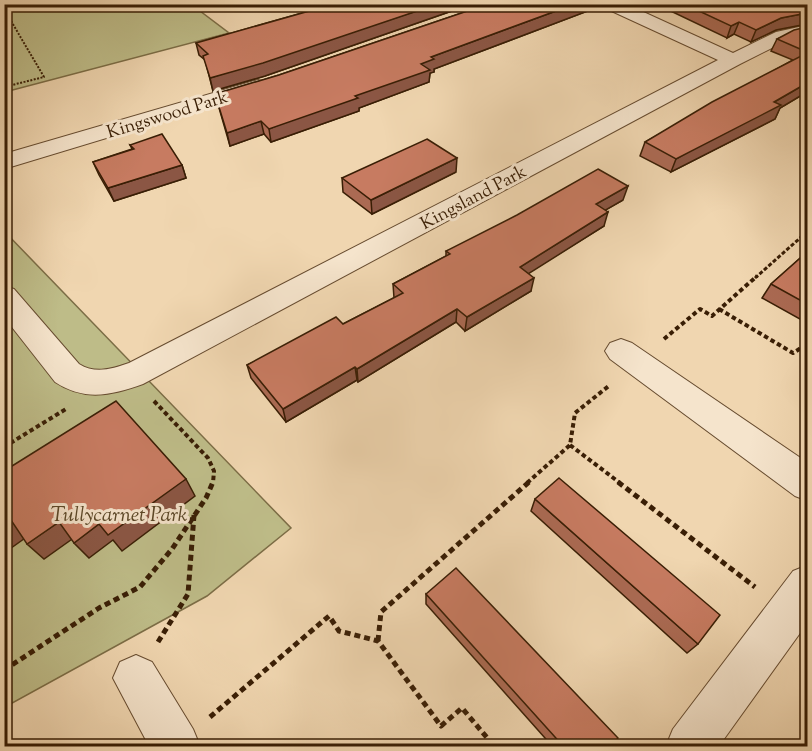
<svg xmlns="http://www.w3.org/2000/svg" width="812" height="751" viewBox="0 0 812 751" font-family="'Sorts Mill Goudy',serif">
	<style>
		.green { fill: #bebc88; stroke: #7c6d46; stroke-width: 1.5 }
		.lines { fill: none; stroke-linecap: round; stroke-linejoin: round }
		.minor-casing { stroke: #674c30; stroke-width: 2 }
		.path-far3 { stroke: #391e05; stroke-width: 2; stroke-dasharray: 2 1.5; stroke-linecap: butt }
		.path-far2 { stroke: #391e05; stroke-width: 3; stroke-dasharray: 4 2; stroke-linecap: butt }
		.path-far1 { stroke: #391e05; stroke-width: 4; stroke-dasharray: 4.5 3; stroke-linecap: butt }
		.path { stroke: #391e05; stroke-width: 5; stroke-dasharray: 6 4; stroke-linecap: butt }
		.minor { fill: #f5e4cc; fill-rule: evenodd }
		.wall { fill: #ab6a53; stroke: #391e05; stroke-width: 1.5 }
		.shaded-wall { fill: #8b5644; stroke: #391e05; stroke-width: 1.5 }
		.building { fill: #c77b61; stroke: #391e05; stroke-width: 1.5 }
		.labels { text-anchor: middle; stroke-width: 6; stroke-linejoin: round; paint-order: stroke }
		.far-street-label { font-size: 18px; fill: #391e05; stroke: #f5e4cc }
		.park-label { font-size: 21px; font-style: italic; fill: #5a4626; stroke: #f5e4cc }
	</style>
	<rect width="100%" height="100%" fill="#f0d6b0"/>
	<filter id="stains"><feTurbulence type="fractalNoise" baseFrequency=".00333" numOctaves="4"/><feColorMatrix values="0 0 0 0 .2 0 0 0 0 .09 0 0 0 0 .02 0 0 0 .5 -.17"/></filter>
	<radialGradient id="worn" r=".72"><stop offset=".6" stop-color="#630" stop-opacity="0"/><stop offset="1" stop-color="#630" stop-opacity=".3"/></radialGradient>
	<path class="green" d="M5,4L192,5L229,33L5,92Z
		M4,231L291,528L207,596L5,707Z"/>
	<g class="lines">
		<g class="minor-casing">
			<path id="minor" d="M603,4H626L733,53L776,32L808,25V36L788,40L740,64L143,384C112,395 85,402 55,382L4,317V286L14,289L79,364C95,374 112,369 129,363L718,60L605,8Z
				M258,80L265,82L268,86L265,90L4,169V154Z
				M621,339L632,343L808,463V501L795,496L610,359L605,351L610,343Z
				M808,565V622L719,746H666L673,729L793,571Z
				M136,655L152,662L193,729L200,746H149L113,678L120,662Z"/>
		</g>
		<path class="path-far3" d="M4,9L44,77L4,87"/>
		<path class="path-far2" d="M755,278L808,231"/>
		<path class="path-far1" d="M719,309L793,353L801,348L808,351
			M664,339L700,309L712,316L757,276
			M154,401L208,458L214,471L213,483
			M570,445L620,483
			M4,447L66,409
			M527,483L570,445L575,413L610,385"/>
		<path class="path" d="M618,482L755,587
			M378,641L381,612L529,482
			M158,642L188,594L194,515
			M4,670L99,608L140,587L172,549L206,498L213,482
			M210,717L329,616L339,631L378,641L441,726L462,708L494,746"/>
		<use href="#minor" class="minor"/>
	</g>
	<path class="wall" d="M334,4H472L265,76L213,91L205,60L199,55L196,43Z
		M488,4H602L601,6L434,69V72L430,73L429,82L359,108V111L271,142L264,134L230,146L215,94L279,75Z
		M656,4H807V24L776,30L751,42L734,34L727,38Z
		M807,27V92L780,108L775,119L671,172L640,156L645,142L793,60L771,51L777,39Z
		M130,145L182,165L186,178L114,201L99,175L93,162L132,149Z
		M456,172L372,214L343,192L342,178Z
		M623,200L605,210L604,226L528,273L531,291L465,331L456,322L358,382L357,380L286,422L251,378L247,365L343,324L394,298L393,284L446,256V251Z
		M807,252V323L762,298L771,284Z
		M535,499L698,644L687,653L531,511Z
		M426,594L611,747H553L426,604Z"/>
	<path class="shaded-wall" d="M438,4H472L265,76L213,91L210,78Z
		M575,4H602L601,6L434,69V72L430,73L429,82L359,108V111L271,142L269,129L421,64L431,57Z
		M807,13V24L776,30L751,42L756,30L781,18Z
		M739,22L734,34L727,38L731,26Z
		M807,83V92L780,108L775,119L671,172L676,159Z
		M261,121L264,134L230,146L227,133Z
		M457,158L456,172L372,214L371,200Z
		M182,165L186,178L114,201L108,188Z
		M628,186L623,200L592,218L596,204Z
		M608,212L604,226L517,281L520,267Z
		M534,278L531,291L465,331L467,317Z
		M457,309L456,322L358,382L357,369Z
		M355,367L357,380L286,422L283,409Z
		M186,479L195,496L122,551L113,540L89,558L74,543L99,524Z
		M11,520L28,536L4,553V525Z
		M59,522L75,537L44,559L27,544Z"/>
	<path class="building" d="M334,4H438L263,63L210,78L203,56L208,54L196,43Z
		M488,4H575L431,57L434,59L421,64L430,70L355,96L358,98L269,129L261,121L227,133L215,94L279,75Z
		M684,4H807V13L781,18L756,30L739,22L731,26Z
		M807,27V52L777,39L794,30Z
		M805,54L807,59V83L774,102L781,105L676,159L645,142L712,102Z
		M162,134L182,165L108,188L93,162L134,149L130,145Z
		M427,139L457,158L371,200L342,178Z
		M598,169L628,186L596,204L608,212L520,267L534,278L467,317L457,309L357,369L355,367L283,409L247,365L336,317L343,324L403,293L393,284L450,254L446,251L517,215Z
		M807,252V304L771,284Z
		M116,401L186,479L108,535L99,524L74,543L59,522L27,544L11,520L4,525V471Z
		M559,478L720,615L698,644L535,499Z
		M456,568L618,738L611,747H564L426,594Z"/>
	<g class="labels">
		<g class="far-street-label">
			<text transform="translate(167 114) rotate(-17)" y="6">Kingswood Park</text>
			<text transform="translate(473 197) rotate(-28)" y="6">Kingsland Park</text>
		</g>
		<g class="park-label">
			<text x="119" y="521">Tullycarnet Park</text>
		</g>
	</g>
	<rect width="812" height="751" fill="none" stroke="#f0d6b0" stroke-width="24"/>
	<rect x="6" y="6" width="800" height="739" fill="none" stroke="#391e05" stroke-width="3"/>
	<rect x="12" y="12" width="788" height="727" fill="none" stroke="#391e05" stroke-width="1.5"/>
	<rect width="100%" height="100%" filter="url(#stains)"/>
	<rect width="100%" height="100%" fill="url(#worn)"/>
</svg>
